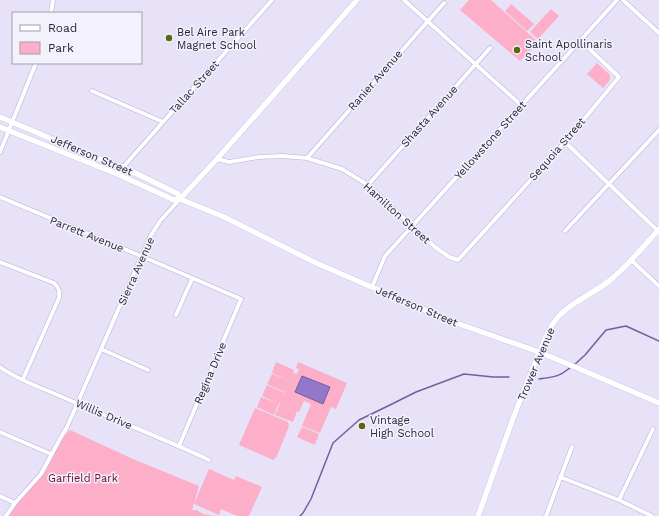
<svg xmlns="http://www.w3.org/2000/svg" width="659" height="516" viewBox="0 0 659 516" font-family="'Work Sans',sans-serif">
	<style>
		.green { fill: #fdaec8 }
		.water { fill: #9377cb; stroke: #745e9f }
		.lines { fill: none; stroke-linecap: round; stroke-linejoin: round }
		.stream { stroke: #745e9f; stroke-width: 1.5 }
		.street-casing { stroke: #bbacdf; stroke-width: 5 }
		.secondary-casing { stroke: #bbacdf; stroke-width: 6 }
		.street { stroke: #fff; stroke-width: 4 }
		.secondary { stroke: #fff; stroke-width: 5.5 }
		.poi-dot { fill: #5b670d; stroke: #f3f1fc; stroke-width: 1.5 }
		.labels { text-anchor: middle; stroke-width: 3; stroke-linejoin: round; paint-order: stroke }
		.poi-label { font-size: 11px; fill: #2b2539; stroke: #f3f1fc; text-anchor: start }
		.street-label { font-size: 11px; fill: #2b2539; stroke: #f3f1fc }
		.park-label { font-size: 11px; fill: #660d37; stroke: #f3f1fc }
	</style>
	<rect width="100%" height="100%" fill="#e7e2f7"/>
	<path class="green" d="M469,0H491L538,42L520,61L460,10Z
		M511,4L534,24L527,31L505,11Z
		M551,9L559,16L538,39L530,32Z
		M597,63L610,75V80L603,88L587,74Z
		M276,362L294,370L293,373L297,374L299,369L296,368L298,362L347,383L336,409L331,407L320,433L302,426L311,404L304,401L299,412L297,411L293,422L275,415L280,404L279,403L274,415L257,407L261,397L277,403L262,396L267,385L285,393V392L267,384L272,374L290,381L272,373Z
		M255,408L288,422L289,426L277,456L273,460L239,445Z
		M302,427L319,434L315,445L297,437Z
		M70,430L133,459L199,486L192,510H197L203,514L214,516H6L46,468L60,440Z
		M209,469L234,480L236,476L262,487L249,516H237L221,509L219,515L194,504Z"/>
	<path class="water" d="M302,376L330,387L323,404L295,392Z"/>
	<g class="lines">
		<path class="stream" d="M574,365L585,355L606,330L626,326L659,341
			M539,379C554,377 559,377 571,367
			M300,516L303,513L311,499L333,443L359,420L390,405L416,392L464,374L493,377H509"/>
		<g class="street-casing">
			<path id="street" d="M404,0L521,105
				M623,0L659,33
				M51,13L53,0
				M92,91L163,122
				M565,142L657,230
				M0,152L36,63
				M307,158L444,3
				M217,159L229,162L259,157L282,156L307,158L342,169L368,185L435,247L449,257L458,260L565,142L619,77L580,40
				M117,174L163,122L272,0
				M368,185L490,48
				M0,197L141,256L241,299L179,446
				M565,231L659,130
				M631,260L659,286
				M0,262L54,283C59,287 60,292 59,298L23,379
				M372,287L385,256L617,0
				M176,315L192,279
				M101,349L148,370
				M0,367C18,380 40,387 60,396C110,418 160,437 209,460
				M0,432L51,454
				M560,477L619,500L652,516
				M0,496L15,503
				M619,500L653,429
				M6,516L15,503L41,474L61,437L67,427L150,237L160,221L180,199
				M546,516L572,447"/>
		</g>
		<g class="secondary-casing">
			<path id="secondary" d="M0,117L97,158L123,167L178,194L180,199
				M0,127L117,174L174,200L180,199L224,217L316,263L448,320L539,352L568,364L659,403
				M180,199L217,159L357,0
				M478,516C496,467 512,418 532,370C539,354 547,329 559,316C572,301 593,294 609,281C628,266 643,247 659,229"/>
		</g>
		<use href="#street" class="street"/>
		<use href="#secondary" class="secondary"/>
	</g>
	<g class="poi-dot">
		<circle cx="169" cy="38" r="4"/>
		<circle cx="517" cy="50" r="4"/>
		<circle cx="362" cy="426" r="4"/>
	</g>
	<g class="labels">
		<g class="poi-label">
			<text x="177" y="36">Bel Aire Park<tspan x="177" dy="13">Magnet School</tspan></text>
			<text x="525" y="48">Saint Apollinaris<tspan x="525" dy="13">School</tspan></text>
			<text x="370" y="424">Vintage<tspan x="370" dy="13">High School</tspan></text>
		</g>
		<g class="street-label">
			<text transform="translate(375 80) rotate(-49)" y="4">Ranier Avenue</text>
			<text transform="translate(194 87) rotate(-48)" y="4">Tallac Street</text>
			<text transform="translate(429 116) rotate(-48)" y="4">Shasta Avenue</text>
			<text transform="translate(490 140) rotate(-48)" y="4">Yellowstone Street</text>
			<text transform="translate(557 149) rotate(-49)" y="4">Sequoia Street</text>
			<text transform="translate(92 155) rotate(23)" y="4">Jefferson Street</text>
			<text transform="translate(397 213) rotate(42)" y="4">Hamilton Street</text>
			<text transform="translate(87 234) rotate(22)" y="4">Parrett Avenue</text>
			<text transform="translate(136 271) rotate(-66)" y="4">Sierra Avenue</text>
			<text transform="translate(417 306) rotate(23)" y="4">Jefferson Street</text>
			<text transform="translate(536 364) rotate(-67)" y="4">Trower Avenue</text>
			<text transform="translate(210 373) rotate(-67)" y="4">Regina Drive</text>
			<text transform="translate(104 414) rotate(23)" y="4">Willis Drive</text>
		</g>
		<g class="park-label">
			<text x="83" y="482">Garfield Park</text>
		</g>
	</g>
	<rect x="12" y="12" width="130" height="52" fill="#f3f1fc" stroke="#a39fae"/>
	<rect x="20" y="25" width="20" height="6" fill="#ffffff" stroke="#a39fae"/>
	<text x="48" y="32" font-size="12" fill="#2b2539">Road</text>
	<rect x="20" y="42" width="20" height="12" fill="#fdaec8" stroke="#a39fae"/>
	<text x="48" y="52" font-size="12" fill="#2b2539">Park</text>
</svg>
